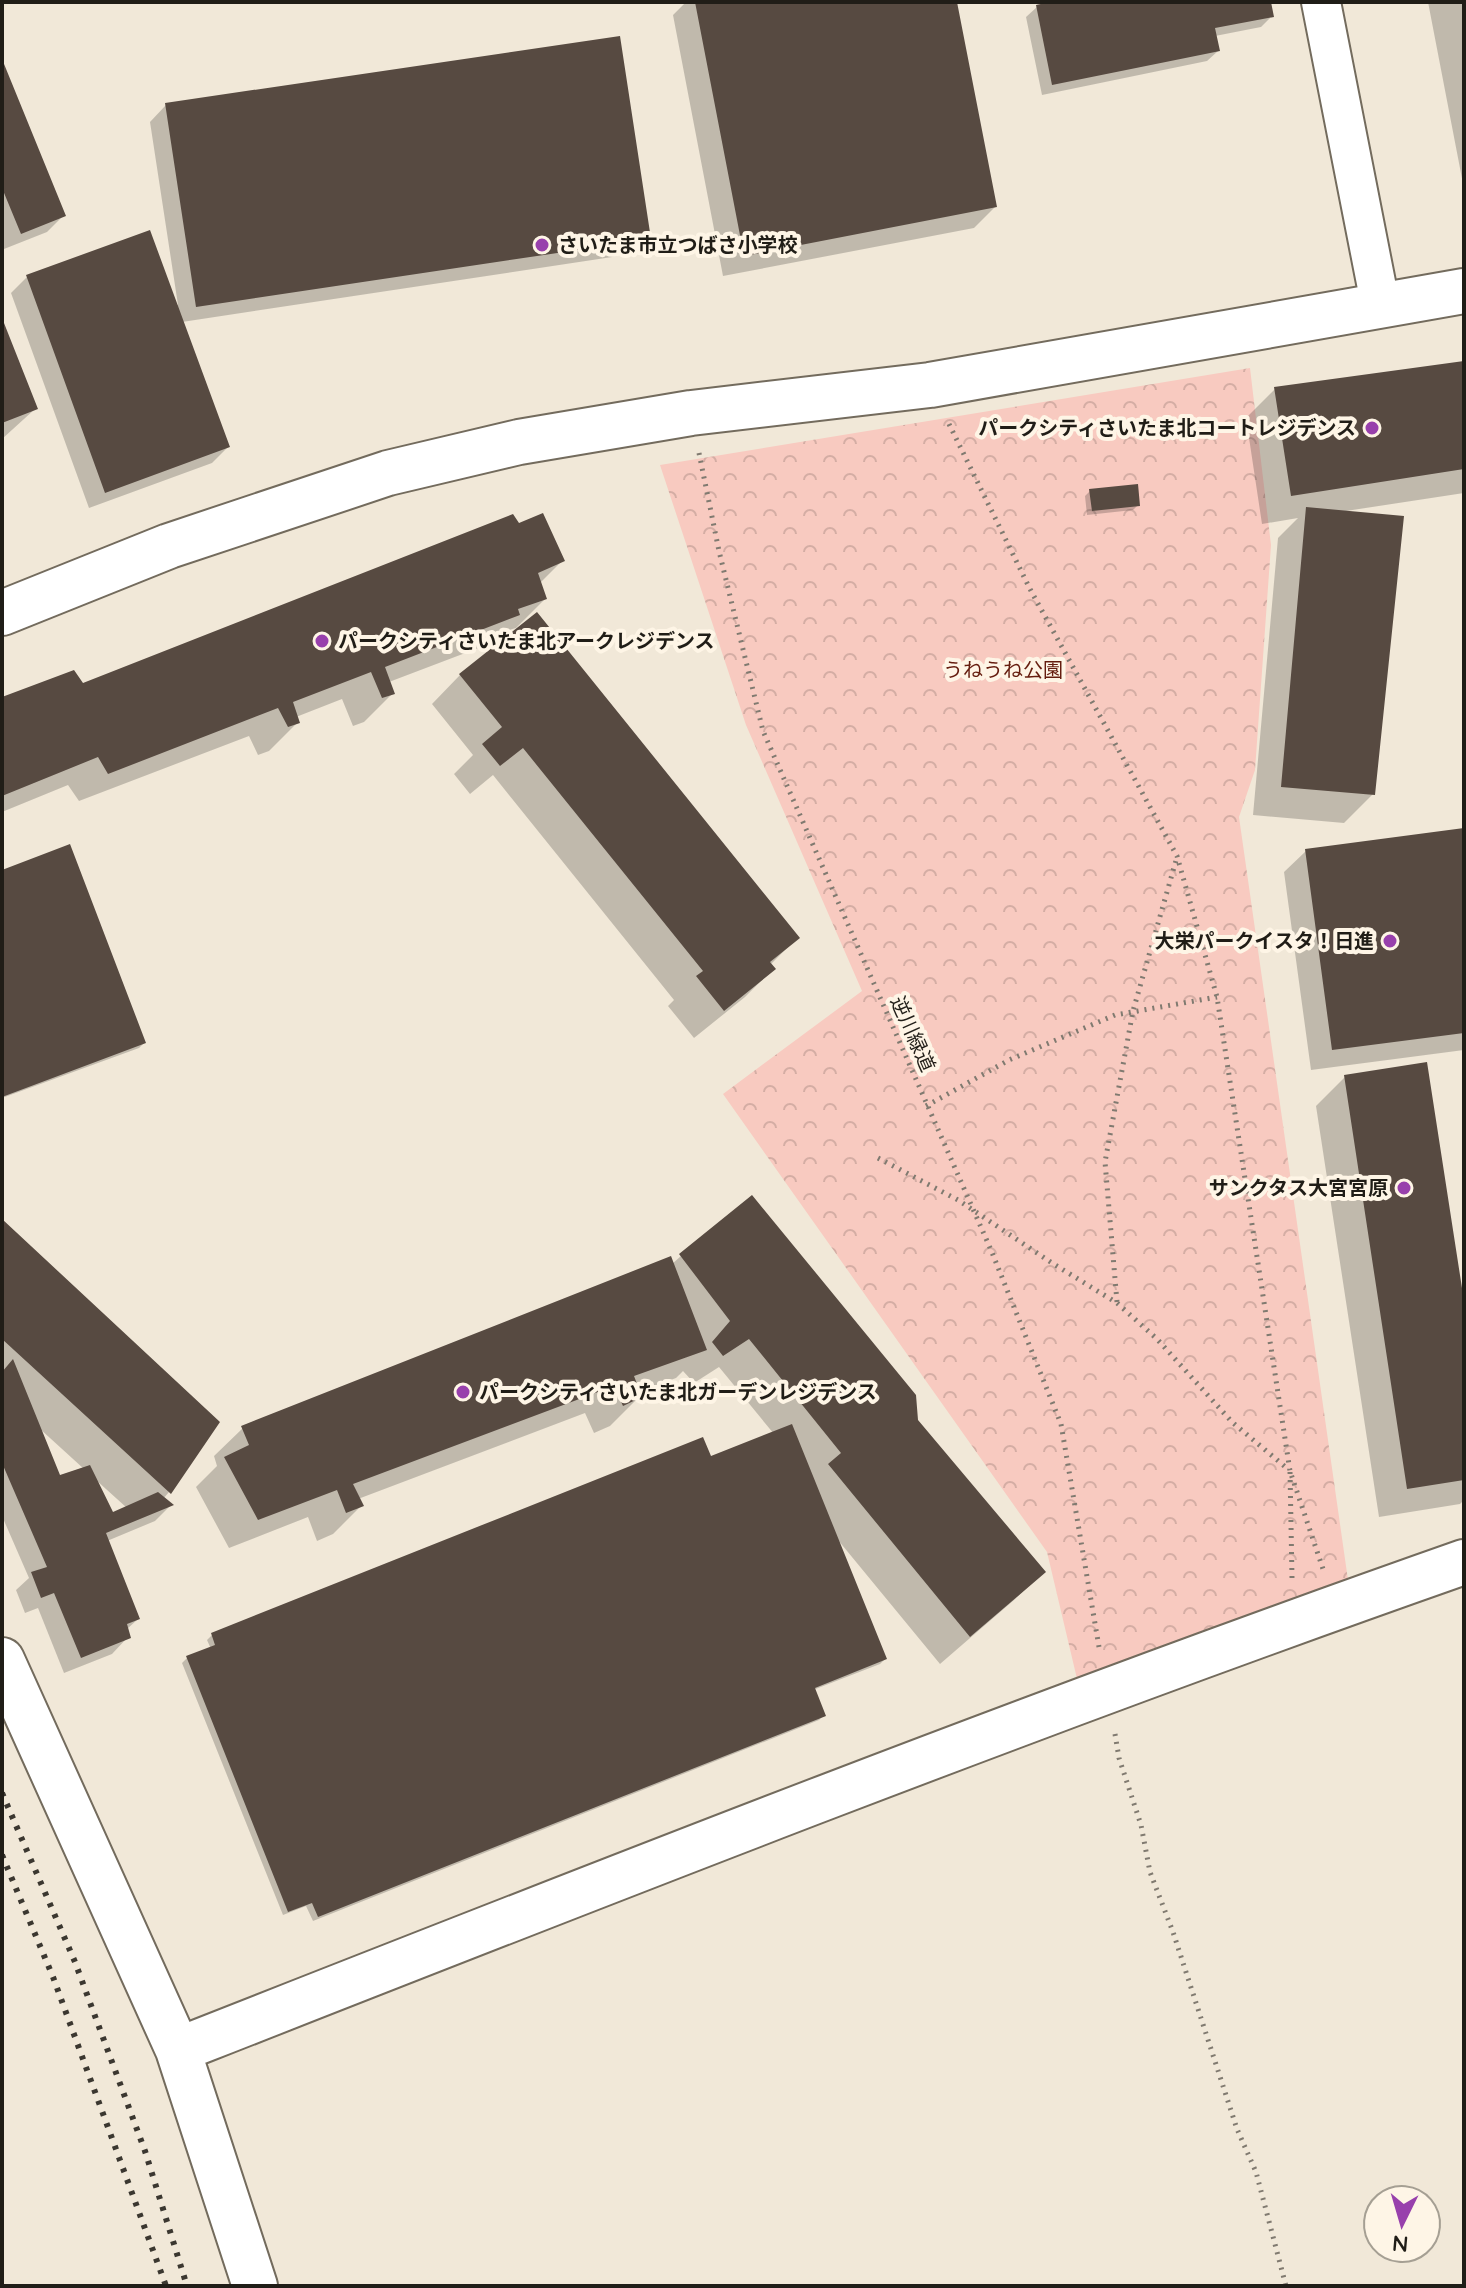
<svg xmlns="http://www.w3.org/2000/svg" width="1466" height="2288" viewBox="0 0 1466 2288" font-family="Quicksand,'Noto Sans JP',sans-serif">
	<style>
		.park { fill: url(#park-crowns) }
		.shadow { fill: #0003; fill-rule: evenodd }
		.building { fill: #574a41 }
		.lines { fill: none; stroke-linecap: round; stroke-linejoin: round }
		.minor-casing { stroke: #736b5d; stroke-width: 42 }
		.tertiary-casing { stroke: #736b5d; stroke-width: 48 }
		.path { stroke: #807a70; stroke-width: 5; stroke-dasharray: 2 6; stroke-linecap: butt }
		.minor { stroke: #fff; stroke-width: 38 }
		.tertiary { stroke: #fff; stroke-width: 44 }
		.rail { stroke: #3b3730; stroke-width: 6; stroke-dasharray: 4 8; stroke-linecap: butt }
		.poi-dot { fill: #9840ac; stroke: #fef5e6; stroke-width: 3 }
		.labels { text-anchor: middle; stroke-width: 8; stroke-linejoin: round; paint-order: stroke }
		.poi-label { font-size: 20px; font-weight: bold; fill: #201d17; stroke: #fef5e6; text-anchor: start }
		.park-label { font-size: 20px; fill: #651d0f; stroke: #fef5e6 }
		.street-label { font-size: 20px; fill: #201d17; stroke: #fef5e6 }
	</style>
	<defs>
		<pattern id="park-crowns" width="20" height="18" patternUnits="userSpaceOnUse" patternTransform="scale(2)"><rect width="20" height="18" fill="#f8cac0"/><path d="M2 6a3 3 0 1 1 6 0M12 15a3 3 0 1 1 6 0" fill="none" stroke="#d4ada4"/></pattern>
	</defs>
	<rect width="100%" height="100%" fill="#f1e8d8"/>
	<path class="park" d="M1250,368L1271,545L1255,770L1239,817L1348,1580L1078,1683L1047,1552L723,1094L862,991L746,725L660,465Z"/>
	<path class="shadow" d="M686,2H955L995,207L974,228L723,276L673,15Z
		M1054,2H1269L1272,16L1261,27L1215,36L1218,51L1207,61L1042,95L1026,17L1037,7Z
		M1428,2H1464V189Z
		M2,64L64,215L47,232L4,249L2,243Z
		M166,105L649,238L632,254L182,322L228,447L212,463L89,508L11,293L27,277L178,305L150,122Z
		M2,326L35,409L2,439Z
		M1464,363V493L1346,511L1373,794L1344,823L1253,815L1278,538L1298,518L1262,524L1246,418L1275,389Z
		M1090,491L1138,505L1133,510L1087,515L1085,496Z
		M518,525L562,561L539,584L545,599L516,628L499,633L489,644L389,682L393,693L364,722L353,726L342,699L296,717L298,722L269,751L258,755L249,736L79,801L68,785L2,812V700L83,686Z
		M460,675L797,938L770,965L773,969L745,997L694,1038L668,1006L674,1000L493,775L470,794L454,774L473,755L432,704Z
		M1464,830V1050L1311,1070L1284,872L1306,851Z
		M2,872L144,1043L139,1048L2,1098Z
		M1345,1077L1464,1314V1500L1460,1504L1379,1517L1316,1106Z
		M2,1222L169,1492L163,1499L171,1505L155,1521L107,1541L138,1619L126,1630L128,1637L112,1654L64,1673L38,1608L25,1613L16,1590L29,1578L2,1516ZM39,1428L84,1469L59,1478ZM96,1480L127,1508L112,1514Z
		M681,1256L916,1421L1043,1571L1014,1600L940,1664L838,1540L885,1659L880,1664L813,1690L824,1715L819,1720L313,1921L306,1906L283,1915L182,1663L187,1658L211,1649L207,1640L212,1635L710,1459L774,1434L719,1367L694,1383L683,1371L676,1378L638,1392L639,1397L610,1426L594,1433L585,1413L358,1499L362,1505L333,1534L317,1541L308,1517L229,1548L196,1487L217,1466L214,1456L243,1428L672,1264Z"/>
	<path class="building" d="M695,2H957L997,207L744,256Z
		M1050,2H1271L1274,17L1215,28L1220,51L1052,85L1036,5Z
		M620,36L651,239L196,307L165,103Z
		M2,59L66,216L21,234L2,188Z
		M150,230L230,447L105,493L26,275Z
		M4,323L38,409L2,423V324Z
		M1464,361V469L1291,496L1274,387Z
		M1138,484L1140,506L1092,511L1089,489Z
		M1306,507L1404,516L1375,795L1281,787Z
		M543,513L565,561L538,573L547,599L518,609L520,615L385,667L395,694L382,698L371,672L293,702L300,723L288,727L278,708L108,774L98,757L2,796V697L74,670L83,683L513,514L519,523Z
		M537,612L800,938L770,962L776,969L724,1011L696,976L703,971L523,748L500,766L482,744L502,727L459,674Z
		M1464,828V1033L1332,1050L1305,849Z
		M70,844L146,1043L2,1097V870Z
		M1427,1062L1464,1301V1480L1407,1489L1344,1075Z
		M752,1195L916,1395L918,1420L1046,1572L970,1637L828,1464L841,1453L749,1339L723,1356L712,1342L730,1321L679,1254Z
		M2,1219L220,1422L171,1494L2,1339Z
		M671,1256L707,1350L634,1376L642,1397L623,1406L614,1386L353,1484L364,1506L346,1513L337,1490L258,1520L224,1457L249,1445L241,1426Z
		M13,1359L60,1475L90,1465L113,1512L158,1492L174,1505L106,1533L140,1619L127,1624L131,1638L81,1658L54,1593L41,1598L31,1572L47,1567L2,1463V1372Z
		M792,1424L887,1659L815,1688L826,1716L318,1917L312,1903L288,1912L186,1656L215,1645L211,1633L703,1437L711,1456Z"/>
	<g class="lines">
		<g class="minor-casing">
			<path id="minor" d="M1321,2L1380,303"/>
		</g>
		<g class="tertiary-casing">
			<path id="tertiary" d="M2,613L169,546L388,473L519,442L691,413L930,385L1464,291
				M2,1660L178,2050L255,2286
				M178,2050C605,1882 1031,1714 1464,1562"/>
		</g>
		<path class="path" d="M949,424L1030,589L1177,856L1217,997L1290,1471
			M699,453L719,551L763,731L991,1250L1061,1424L1099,1647
			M926,1106L1009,1060L1115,1015L1217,997
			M878,1158L958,1200L1052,1263L1117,1303L1157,1339L1232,1422L1289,1470
			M1117,1302L1105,1162L1133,1011L1177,857
			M1292,1578L1290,1471L1323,1569
			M1115,1734L1119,1758L1141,1825L1150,1872L1173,1932L1237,2129L1256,2172L1286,2286"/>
		<use href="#minor" class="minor"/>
		<use href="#tertiary" class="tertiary"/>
		<path class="rail" d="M2,1793L75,1962L145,2151L187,2286
			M2,1855L53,1977L166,2286"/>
	</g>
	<g class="poi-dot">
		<circle cx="542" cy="245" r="8"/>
		<circle cx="1372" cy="428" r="8"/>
		<circle cx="322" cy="641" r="8"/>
		<circle cx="1390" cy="941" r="8"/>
		<circle cx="1404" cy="1188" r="8"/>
		<circle cx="463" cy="1392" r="8"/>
	</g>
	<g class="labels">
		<g class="poi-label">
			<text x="558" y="252">さいたま市立つばさ小学校</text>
			<text x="1356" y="435" text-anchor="end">パークシティさいたま北コートレジデンス</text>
			<text x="338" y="648">パークシティさいたま北アークレジデンス</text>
			<text x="1374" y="948" text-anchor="end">大栄パークイスタ！日進</text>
			<text x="1388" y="1195" text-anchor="end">サンクタス大宮宮原</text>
			<text x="479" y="1399">パークシティさいたま北ガーデンレジデンス</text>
		</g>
		<g class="park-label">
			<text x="1003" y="677">うねうね公園</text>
		</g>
		<g class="street-label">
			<text transform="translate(913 1034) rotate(66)" y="7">逆川緑道</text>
		</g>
	</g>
	<rect width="1466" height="2288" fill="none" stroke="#201d17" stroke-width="8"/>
	<g transform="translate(1402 2224) rotate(185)"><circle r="38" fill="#fef5e6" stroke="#a59f93" stroke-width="2"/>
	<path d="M0-6L14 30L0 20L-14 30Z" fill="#9840ac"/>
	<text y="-12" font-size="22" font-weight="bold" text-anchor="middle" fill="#201d17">N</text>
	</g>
</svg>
